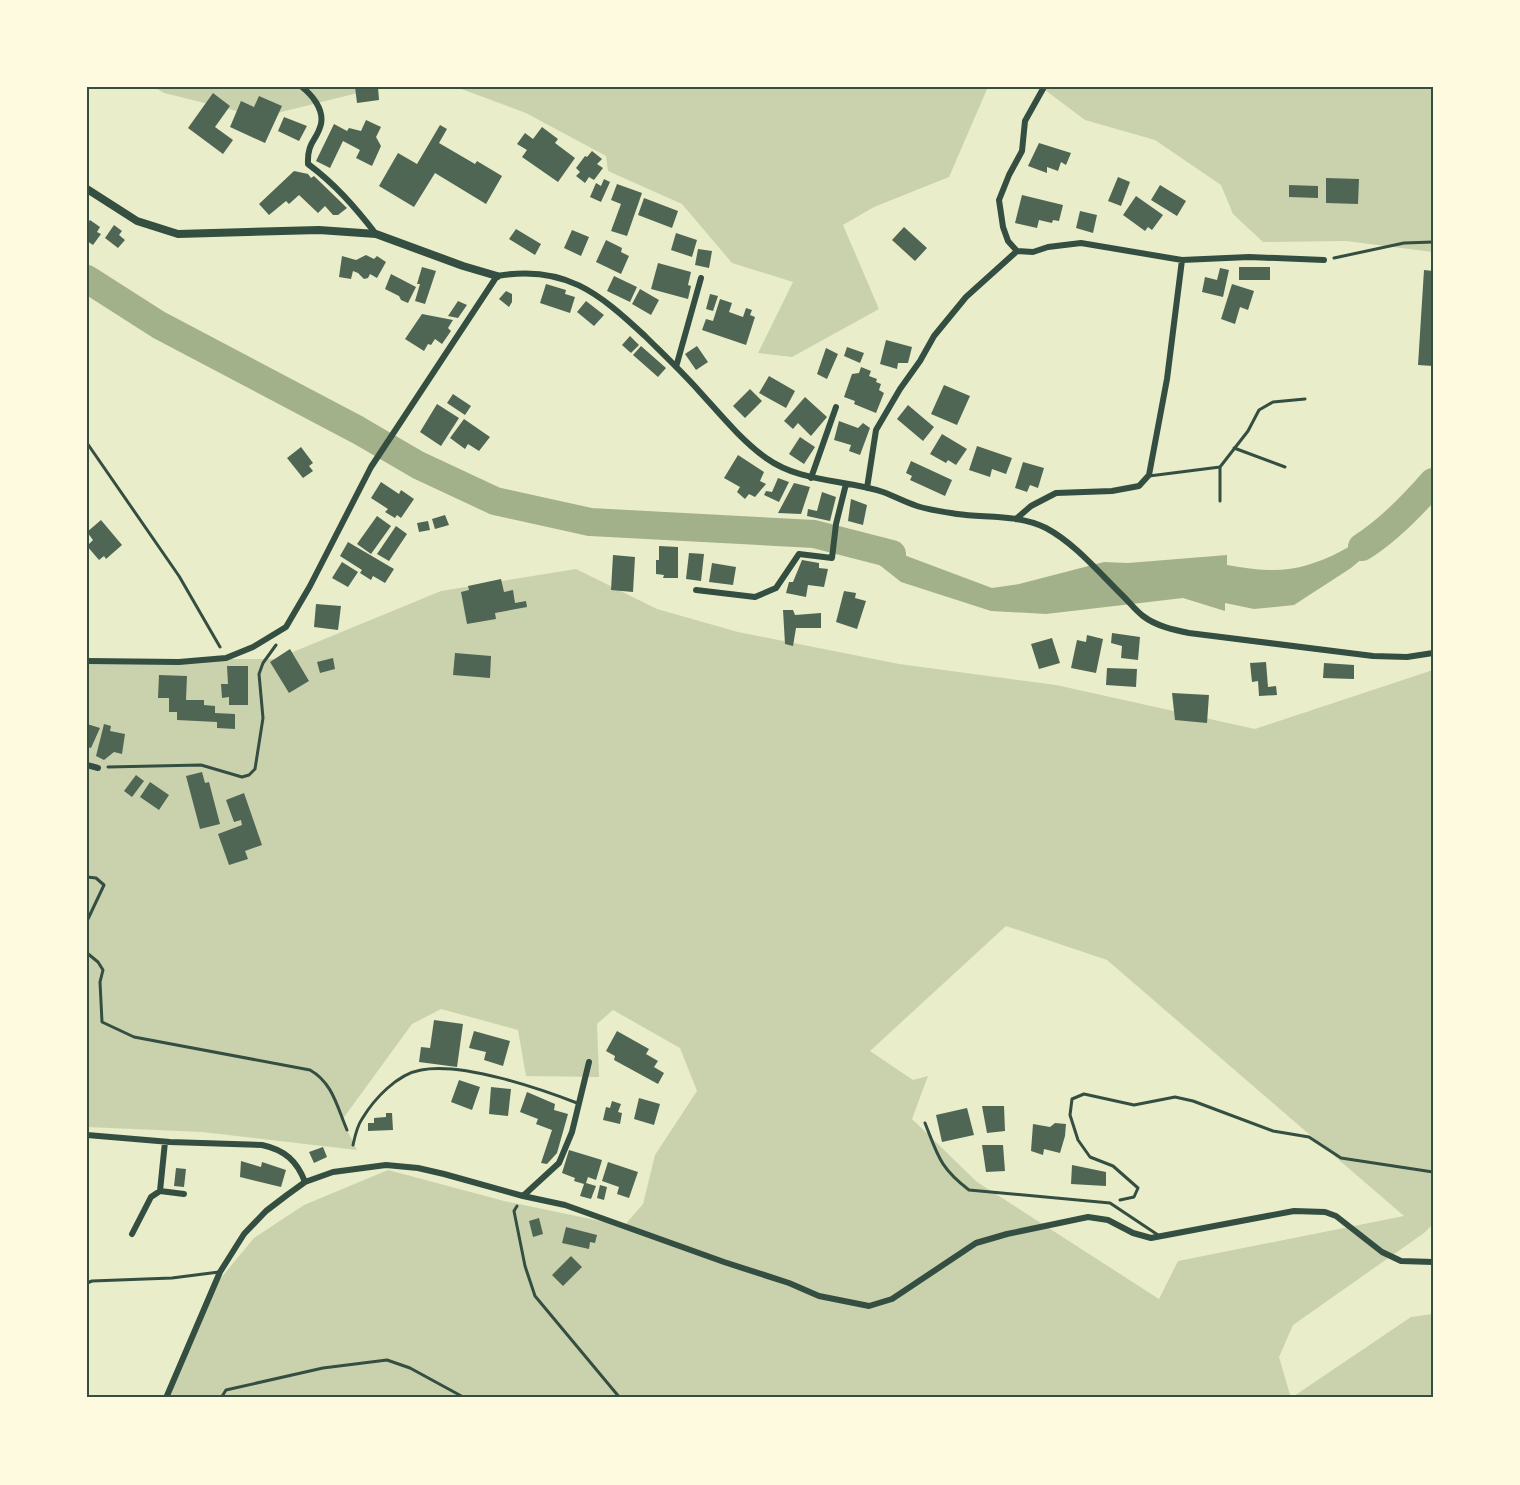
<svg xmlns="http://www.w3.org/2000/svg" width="1520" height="1485" viewBox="0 0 1520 1485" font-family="'Times New Roman',serif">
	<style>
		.green { fill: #cad2ad; fill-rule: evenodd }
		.water { fill: #a3b18a }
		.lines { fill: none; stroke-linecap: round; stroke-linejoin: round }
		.river { stroke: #a3b18a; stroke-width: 28 }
		.building { fill: #4f6655 }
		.path { stroke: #344e41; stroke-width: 3 }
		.service { stroke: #344e41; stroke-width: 3 }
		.minor { stroke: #344e41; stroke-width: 6 }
		.tertiary { stroke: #344e41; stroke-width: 8 }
		.neatline { fill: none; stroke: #344e41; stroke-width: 2 }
	</style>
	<rect width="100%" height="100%" fill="#e9edc9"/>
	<path class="green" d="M154,87H382L261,117L164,93Z
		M456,87H988L949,177L874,207L843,225L879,309L792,357L758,353L793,282L732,263L682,204L608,171L606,156L526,113Z
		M1041,87H1433V252L1346,241L1263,242L1233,214L1221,185L1155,140L1085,120Z
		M576,569L657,609L738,632L899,664L1056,685L1255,729L1433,670V1224L1424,1233L1293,1325L1279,1357L1291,1398L1411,1317L1433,1314V1398H164L210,1291L254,1238L304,1205L388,1170L504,1201L624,1226L643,1204L655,1155L697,1091L680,1048L613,1010L597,1024L599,1077L526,1076L518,1030L441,1009L412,1024L342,1120L357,1150L202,1132L87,1127V659H276L441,591ZM1006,926L1107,960L1404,1216L1178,1261L1159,1299L977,1182L912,1119L928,1076L913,1080L870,1051Z"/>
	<path class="water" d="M1398,513L1383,541L1351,568L1294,605L1254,609L1225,603V611L1183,598L1046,614L991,611L901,582L853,544L864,540L992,588L1019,584L1104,562L1128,563L1227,555V565C1241,567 1255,570 1269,570C1317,572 1362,541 1398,513Z"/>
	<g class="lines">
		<path class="river" d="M87,279L159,325L358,430L418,465L495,501L590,522L814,534L892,554
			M1362,547C1389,530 1412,506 1433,482"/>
	</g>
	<path class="building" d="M355,87H378L379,100L357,103Z
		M213,93L230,106L215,127L233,140L223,154L188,128Z
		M259,96L282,106L265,143L230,127L241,101L254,107Z
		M284,117L307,126L299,141L278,131Z
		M366,120L381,127L376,137L381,146L372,166L356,158L360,150L343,141L330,168L316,161L334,124L347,131L349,128L361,131Z
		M440,125L447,129L439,143L475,164L477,161L502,176L486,204L435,173L414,207L379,186L398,153L417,164Z
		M542,127L558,139L555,143L575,158L558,182L522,157L527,150L517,144L525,133L533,139Z
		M1039,143L1071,153L1066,165L1061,162L1058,171L1047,167V173L1028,166Z
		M592,151L602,159L597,164L603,168L594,180L589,177L585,183L576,176L580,172L576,168L585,156L587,157Z
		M294,171L308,174L311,178L314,176L347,208L338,215H333L325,206L318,213L299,195L289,204L286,201L269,215L259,204Z
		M1118,177L1130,182L1121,206L1108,201Z
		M1326,178L1359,179L1358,204L1326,203Z
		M604,179L610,182L601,202L590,197L596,183L601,186Z
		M617,184L642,193L627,236L611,231L621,204L611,200Z
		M1160,185L1186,201L1177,216L1151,200Z
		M1289,185L1318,186V198L1289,197Z
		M1022,195L1063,205L1059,221L1053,220L1052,223L1039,220L1037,228L1015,223Z
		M1136,196L1163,215L1152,230L1148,227L1145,231L1123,215Z
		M644,198L678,211L672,228L638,215Z
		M1080,211L1097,215L1093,233L1076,228Z
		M90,220L100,227L97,232L101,234L93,245L87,241V224Z
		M114,225L122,231L119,235L125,240L118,248L105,238Z
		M904,227L927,248L915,261L892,240Z
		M516,229L541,244L535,255L509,239Z
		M572,230L589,237L581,256L564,248Z
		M676,233L697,240L692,257L671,250Z
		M606,240L622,248L621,252L629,256L621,274L596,262Z
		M698,249L712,251L709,268L695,265Z
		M366,255L374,259L377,256L386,262L377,278L370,274L368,278L364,279L358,273L353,271L351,279L339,277L342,256L356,260Z
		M658,263L691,272L688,285L691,286L688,299L651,289Z
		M422,267L436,271L425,304L415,301L420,284H417Z
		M1239,267H1270V280H1239Z
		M1220,268L1229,270L1223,297L1202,292L1205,277L1217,280Z
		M1424,270L1433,271V366L1418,365Z
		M391,274L416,287L408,303L401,300L399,296L385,289Z
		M614,276L637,287L630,302L607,291Z
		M546,284L566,290L565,294L575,297L570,313L540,303Z
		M1232,284L1254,291L1248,310L1240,307L1235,324L1221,319Z
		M640,289L659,300L651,315L632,304Z
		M506,291L512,294V302L509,307L499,299Z
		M710,294L718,296L713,311L706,309Z
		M720,299L732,303L729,312L743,317L746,308L752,310L750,315L755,317L746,345L702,330L706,319L713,321Z
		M458,301L467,305L458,318L448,316Z
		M586,301L604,315L594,326L577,312Z
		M422,314L453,320L448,328L451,331L442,344L435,339L431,345L428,344L424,351L405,339Z
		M630,336L639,345L631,353L622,345Z
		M886,340L912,347L908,363H898L897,369L880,364Z
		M641,346L666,368L658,377L633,355Z
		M697,346L708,362L696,370L685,354Z
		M847,347L864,353L860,363L844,356Z
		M826,348L838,354L827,379L817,374Z
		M861,367L871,371L869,376L877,379L876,382L881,384L879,390L884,393L876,413L854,404L855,401L844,397L852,374L859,373Z
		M769,376L795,391L786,408L759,393Z
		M944,385L970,396L957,425L931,414Z
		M750,389L762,401L745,418L733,406Z
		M453,394L471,406L465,415L447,403Z
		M805,397L827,417L811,436L798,423L793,429L784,421Z
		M437,404L459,418L441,446L420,432Z
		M908,405L934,427L923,441L897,419Z
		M464,419L490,437L479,451L468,444L465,449L450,438Z
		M839,421L858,428L863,423L870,428L860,455L849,451L851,445L834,440Z
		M942,434L967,449L956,465L948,460L946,463L930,454Z
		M800,437L815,447L804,464L789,454Z
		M977,446L1012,458L1006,474L992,469L990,477L969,470Z
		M301,447L313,463L309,466L313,471L303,478L287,458Z
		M738,455L764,472L760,481L766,484L755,497L749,494L745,499L737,492L740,487L724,478Z
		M911,461L952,480L945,496L910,480L912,476L906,473Z
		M1023,462L1044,468L1038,488L1030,485L1027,492L1015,488Z
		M778,478L789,482L779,502L764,495L766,491L772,492Z
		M381,482L399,494L401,490L414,499L401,518L397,515L395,518L385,512L388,509L371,498Z
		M794,483L810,487L801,514L778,513Z
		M822,492L836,497L830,521L807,516L808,509L817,511Z
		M851,499L867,505L863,525L848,521Z
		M445,515L449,525L435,529L432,519Z
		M377,516L391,526L371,554L357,544Z
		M101,520L122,545L106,559L104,556L99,560L87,546L93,540L87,532Z
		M428,521L430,530L419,532L417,523Z
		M396,526L407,534L389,561L377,554Z
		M348,542L394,569L385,583L373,576L371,580L360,573L362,570L340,556Z
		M659,546L678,547V578H663L664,575L656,574V560H659Z
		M689,553L704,554L701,581L686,579Z
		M613,555L635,557L633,592L611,590Z
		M802,560L819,563V568L828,569L824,587L808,585L806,597L786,593L789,582H793Z
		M342,562L358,572L348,587L332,578Z
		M712,563L736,567L733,585L709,582Z
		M501,579L504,592L513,590L515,603L526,601L527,607L495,613L496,619L467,624L461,592L469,590L468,586Z
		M844,591L856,593L855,598L866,601L857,629L836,622Z
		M316,604L341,606L338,630L314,627Z
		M783,610H793L795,615L821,613V628H796L793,646L785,644Z
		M1112,633L1140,637L1138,660L1121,658L1122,646L1111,643Z
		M1087,635L1103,639L1096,673L1071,668L1077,640L1086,642Z
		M1052,638L1060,663L1039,669L1031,644Z
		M290,649L309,681L289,693L270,662Z
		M455,653L491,656L490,678L453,675Z
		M333,658L335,669L320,673L317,662Z
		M1266,662L1268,687L1276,686L1277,695L1259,696L1258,681L1252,682L1250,663Z
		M1324,663L1354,665V679L1323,678Z
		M227,666H248V705H229V697L222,698L221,684H228Z
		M1107,668L1137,669L1136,687L1106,685Z
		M159,675L187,676L186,700H204V705L215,706V713L235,714V729L217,728V722L177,720V712H169V698H158Z
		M1172,693L1209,695L1207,723L1175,720Z
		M87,724L100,728L91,748L87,747Z
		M104,724L111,726L110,731L125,734L122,754L114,752L104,760L96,756Z
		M202,772L205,783L209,782L220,824L200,829L186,776Z
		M136,775L144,781L132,797L124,791Z
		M150,782L169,795L159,810L140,797Z
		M244,793L262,845L245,851L248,859L229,865L218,834L242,825L241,820L234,822L226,800Z
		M434,1020L463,1024L457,1067L419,1062L421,1047L430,1048Z
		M474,1031L510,1041L503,1066L484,1060L486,1052L469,1048Z
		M617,1031L649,1049L646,1054L658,1061L654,1067L664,1073L658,1084L614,1060L615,1056L606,1051Z
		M459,1080L480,1087L472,1110L451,1102Z
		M491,1087L511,1089L508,1116L489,1114Z
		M527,1092L555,1104L554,1110L568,1114L557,1153L547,1164L541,1163L552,1130L536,1124L538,1119L520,1112Z
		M639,1098L660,1104L654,1125L634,1119Z
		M612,1101L621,1104L618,1112L622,1113L620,1124L603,1120L606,1107L610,1108Z
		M982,1106H1004L1005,1131L987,1133Z
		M967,1108L974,1135L942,1142L936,1115Z
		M386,1113H392L393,1130L368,1131V1123H374V1118L386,1117Z
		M1055,1123L1066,1124L1065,1136L1060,1153L1044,1149L1043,1155L1031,1151L1033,1124L1050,1127Z
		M982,1145H1003L1005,1171L986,1172Z
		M323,1147L327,1157L314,1163L309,1152Z
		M569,1150L602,1160L596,1180L588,1177L586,1183L596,1186L591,1199L580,1196L584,1184L574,1181L575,1178L562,1173Z
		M241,1161L261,1167L262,1162L286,1170L281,1187L240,1177Z
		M608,1162L638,1172L629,1198L617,1194L619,1187L602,1181Z
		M1072,1165L1106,1172V1186L1071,1184Z
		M176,1168L186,1169L184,1187L174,1186Z
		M600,1185L607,1187L604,1200L597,1198Z
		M539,1218L543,1234L533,1237L529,1221Z
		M566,1227L597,1235L595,1243L590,1242L589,1249L562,1243Z
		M571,1256L582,1267L563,1286L552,1275Z"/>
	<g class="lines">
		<path class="path" d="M1334,258L1404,243L1433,242
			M87,443L179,576L220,647
			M108,767L201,765L242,777L249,775L255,769L263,718L259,674L263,663L276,645
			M87,877L96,878L104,885L87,921
			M87,953L98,962L103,970L100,982L102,1022L134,1037L310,1070C333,1083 337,1107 347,1130
			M1120,1200L1134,1197L1138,1188L1113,1166L1090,1157L1078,1140L1070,1115L1072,1099L1084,1094L1134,1105L1175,1097L1193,1101L1273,1131L1309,1137L1341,1158L1433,1172
			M517,1206L514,1211L525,1266L535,1296L620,1398
			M221,1398L226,1390L323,1368L387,1360L410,1368L465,1398"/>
		<path class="service" d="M1234,448L1285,467
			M1220,467V501
			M1149,476L1220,467L1248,431L1259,410L1273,402L1305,399
			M925,1123C938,1156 940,1168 969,1190L1110,1203L1158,1235
			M353,1145C355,1136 357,1126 362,1119C374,1099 397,1074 421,1070C462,1062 538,1088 577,1103
			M87,1283L92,1281L172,1278L219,1272"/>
		<path class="minor" d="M302,87C312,95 324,109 321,124C317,141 307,141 308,164C335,184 355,207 376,234
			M1044,87L1025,121L1022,151L1009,175L999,200L1003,227L1008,241L1017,251L1033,252L1048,247L1081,243L1182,260L1249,257L1324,260
			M676,367L701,278
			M811,478L836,407
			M867,488L876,430L900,389L920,361L934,336L966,297L1017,251
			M1016,519L1031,506L1056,493L1112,491L1139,486L1149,475L1167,379L1182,260
			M696,590L755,597L776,588L799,554L832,558L836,524L846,484
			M87,661L179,662L226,658L253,647L286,627L310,586L371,467L497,276C564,264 599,293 645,336C663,354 682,372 699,391C720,414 741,440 766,458C801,483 844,479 883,492C894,496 905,502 917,506C929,510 944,512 957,514C985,518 1019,514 1046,528C1076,544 1100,574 1124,597C1130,603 1136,611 1143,616C1156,626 1174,630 1189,633L1373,656L1407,657L1433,653
			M87,765L98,768
			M87,1135L170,1142L262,1145C285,1150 297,1161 305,1182
			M160,1191L184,1194
			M523,1196L559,1163L572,1132L589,1062
			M132,1234L151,1197L160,1191L165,1142
			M166,1398L220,1272L244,1234L266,1211L287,1195L305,1182L333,1172L386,1165L418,1168L444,1174L523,1196L565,1205L724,1262L789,1283L819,1296L869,1306L892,1299L976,1243L1007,1234L1088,1217L1108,1220L1133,1233L1151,1238L1294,1211L1325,1212L1336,1216L1382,1252L1401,1261L1433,1262"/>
		<path class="tertiary" d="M87,189L137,221L178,234L319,230L376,234L463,266L497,276"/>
	</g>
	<rect width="1520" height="1485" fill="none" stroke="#fefae0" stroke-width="177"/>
	<rect x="88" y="88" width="1344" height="1308" class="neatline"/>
</svg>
